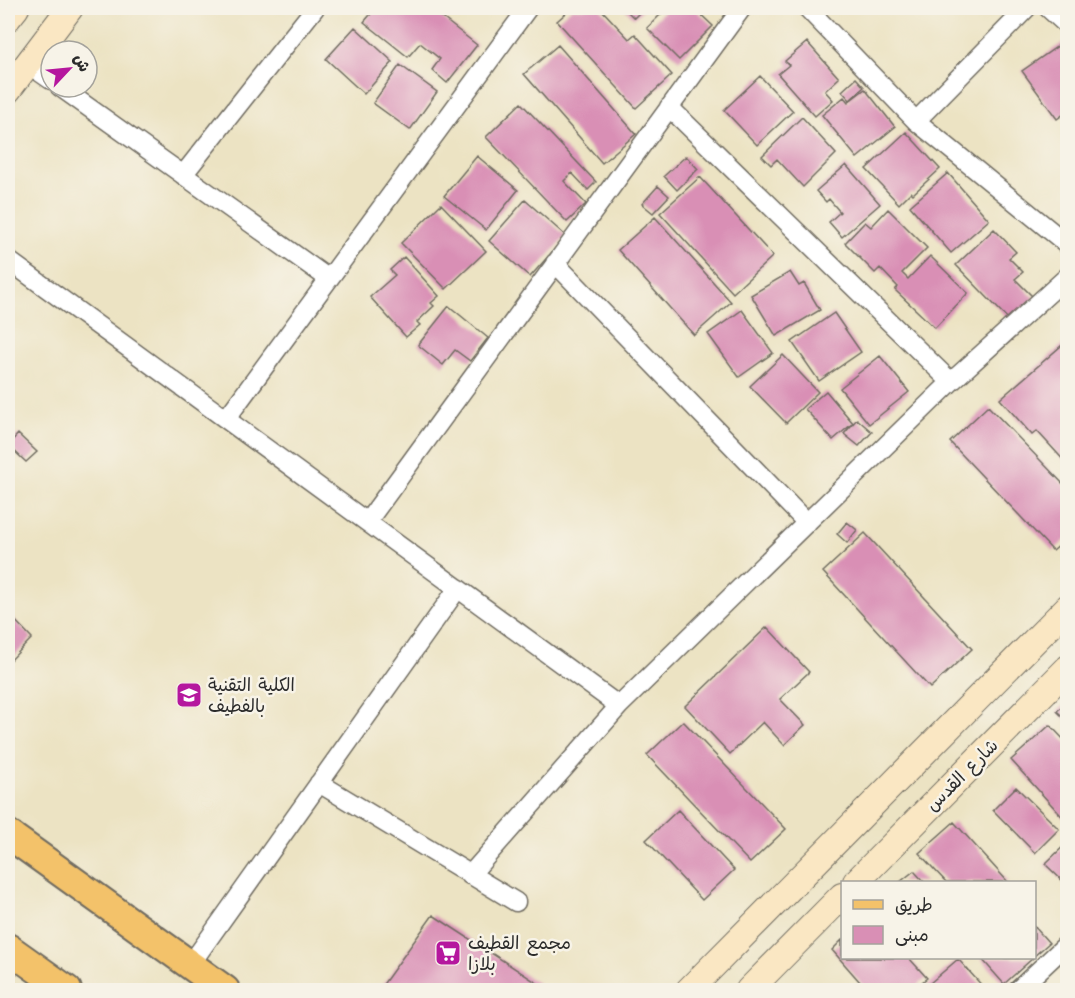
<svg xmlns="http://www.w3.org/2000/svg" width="1075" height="998" viewBox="0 0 1075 998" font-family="'Architects Daughter','Playpen Sans Arabic',sans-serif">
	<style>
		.building { fill: #d98fb5 }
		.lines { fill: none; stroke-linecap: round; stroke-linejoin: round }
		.street-casing { stroke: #6f6b60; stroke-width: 21 }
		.secondary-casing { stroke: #6f6b60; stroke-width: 28 }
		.primary-casing { stroke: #6f6b60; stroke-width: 32 }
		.street { stroke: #fff; stroke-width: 18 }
		.secondary { stroke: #fae7c3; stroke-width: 26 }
		.primary { stroke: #f3c26a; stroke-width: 28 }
		.labels { text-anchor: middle; stroke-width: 5; stroke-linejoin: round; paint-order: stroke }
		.poi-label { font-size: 18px; fill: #2b2b2b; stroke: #f7f3e8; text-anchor: start }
		.street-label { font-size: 18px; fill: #2b2b2b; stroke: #f7f3e8 }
	</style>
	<rect width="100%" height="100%" fill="#f7f3e8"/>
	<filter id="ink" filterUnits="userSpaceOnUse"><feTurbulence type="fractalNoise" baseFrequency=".0167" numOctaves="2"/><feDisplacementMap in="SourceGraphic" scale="12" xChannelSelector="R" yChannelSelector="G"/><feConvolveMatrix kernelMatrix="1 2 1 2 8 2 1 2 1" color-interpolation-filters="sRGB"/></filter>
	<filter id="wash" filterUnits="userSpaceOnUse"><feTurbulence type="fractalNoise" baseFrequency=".008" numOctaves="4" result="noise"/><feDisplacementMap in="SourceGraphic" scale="24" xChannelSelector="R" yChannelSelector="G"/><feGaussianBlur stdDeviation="1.35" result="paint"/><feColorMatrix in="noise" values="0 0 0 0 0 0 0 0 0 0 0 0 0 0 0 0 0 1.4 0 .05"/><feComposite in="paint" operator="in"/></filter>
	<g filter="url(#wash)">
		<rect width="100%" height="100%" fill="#ece3c3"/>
		<g id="blocks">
			<path class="building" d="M376,8H430L477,45L447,83L432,70L440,59L420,43L408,57L364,22Z
				M572,8H600L629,39L635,34L672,75L636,108L557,21Z
				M624,8H644L634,18Z
				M667,8H694L713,26L679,60L647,28Z
				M355,27L393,62L364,94L326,59Z
				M1068,39V111L1057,119L1022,71Z
				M807,42L839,78L825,91L833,100L815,116L778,74L789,65L785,61Z
				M558,45L636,134L602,163L524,74Z
				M400,65L437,92L410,130L373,103Z
				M760,76L793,111L757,145L724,110Z
				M856,78L864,87L850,100L842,91Z
				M865,89L895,127L857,158L822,115L844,97L848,102Z
				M521,103L596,182L588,190L572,173L564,181L586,204L567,222L486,137Z
				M802,117L836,154L803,187L777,159L771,165L762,156Z
				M906,132L940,169L913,194L911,192L899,204L866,169Z
				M477,156L518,190L486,230L444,196Z
				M686,156L698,169L677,190L664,176Z
				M846,165L880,204L842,237L829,222L840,212L829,199L826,202L816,191Z
				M948,173L989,220L951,253L910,206Z
				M700,177L773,256L733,293L660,213Z
				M658,186L669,196L653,213L642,204Z
				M525,200L566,236L530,277L489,241Z
				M441,204L486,251L446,289L401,243Z
				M888,209L927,248L902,273L908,279L930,256L968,293L935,328L895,290L898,287L880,268L875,273L845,243L865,222L871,227Z
				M655,217L731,302L694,335L618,250Z
				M994,229L1016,252L1009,258L1023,272L1015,279L1034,298L1010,321L956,265Z
				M404,257L439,296L431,303L434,306L417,322L420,325L406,337L370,297L395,275L390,270Z
				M790,272L799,286L804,283L820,310L776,336L751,295Z
				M449,306L488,338L470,361L455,350L443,365L418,345Z
				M742,310L773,353L739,377L708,334Z
				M834,313L861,352L819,381L792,342Z
				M1068,340V465L1037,431L1032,435L1000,399Z
				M783,355L818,392L786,423L750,386Z
				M880,356L909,392L869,424L840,388Z
				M826,391L853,423L833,440L805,409Z
				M988,406L1068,489V538L1053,551L950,442Z
				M857,419L872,432L859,446L844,434Z
				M18,434L37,452L26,462L8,445Z
				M847,522L857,530L847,543L837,534Z
				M865,533L972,649L930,688L823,572Z
				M8,613L32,638L8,663Z
				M767,627L809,672L780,699L805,725L784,745L763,722L730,754L685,706Z
				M1068,702V722L1057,711Z
				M683,721L786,829L750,863L647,755Z
				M1050,725L1068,744V823L1011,760Z
				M1016,787L1059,829L1035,853L993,810Z
				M678,810L734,870L702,900L646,840Z
				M954,822L1008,882H946L919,853Z
				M1068,842V886L1045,864Z
				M914,871L924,882H900Z
				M433,915L548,990H379Z
				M1034,926L1049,943L1034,956Z
				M842,940V958H909L927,978L912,990H867L832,950Z
				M981,958H1033L1004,984Z
				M958,959L986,990H922Z"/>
		</g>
	</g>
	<g filter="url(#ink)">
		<use href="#blocks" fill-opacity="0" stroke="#6f6b60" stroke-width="1.5"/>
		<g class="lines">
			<g class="street-casing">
				<path id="street" d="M807,8L916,121L1068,245
					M1048,8L1068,26
					M28,64L51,80
					M60,87L329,279
					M669,107L951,382
					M916,121L1027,8
					M183,175L315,8
					M8,260L619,706
					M555,263L807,523
					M226,419L528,8
					M367,522L742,8
					M319,783L516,902
					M470,875L619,706L951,382L1068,276
					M190,965L458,588
					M1018,990L1068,943"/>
			</g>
			<g class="secondary-casing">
				<path id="secondary" d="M8,18L16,8
					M8,90L70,8
					M856,882L1068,668
					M689,990L1068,607
					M749,990L842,896"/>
			</g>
			<g class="primary-casing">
				<path id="primary" d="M8,834L225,990
					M8,948L67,990"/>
			</g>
			<use href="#street" class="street"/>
			<use href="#secondary" class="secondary"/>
			<use href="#primary" class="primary"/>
		</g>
	</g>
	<defs>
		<g id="university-square" transform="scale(1.35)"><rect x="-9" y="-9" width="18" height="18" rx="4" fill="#b5179e" stroke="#f7f3e8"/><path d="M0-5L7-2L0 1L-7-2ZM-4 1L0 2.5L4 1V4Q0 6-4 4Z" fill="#fff"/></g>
		<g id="supermarket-square" transform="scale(1.35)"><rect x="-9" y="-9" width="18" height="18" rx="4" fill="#b5179e" stroke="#f7f3e8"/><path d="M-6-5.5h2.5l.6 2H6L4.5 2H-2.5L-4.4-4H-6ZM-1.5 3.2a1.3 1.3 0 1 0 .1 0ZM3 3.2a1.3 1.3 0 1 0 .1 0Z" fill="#fff"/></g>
	</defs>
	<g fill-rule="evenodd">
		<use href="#university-square" x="189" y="695"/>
		<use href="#supermarket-square" x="448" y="953"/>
	</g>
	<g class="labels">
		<g class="poi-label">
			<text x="208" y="691">الكلية التقنية<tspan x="208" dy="21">بالفطيف</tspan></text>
			<text x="468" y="949">مجمع القطيف<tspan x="468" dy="21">بلازا</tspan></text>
		</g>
		<g class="street-label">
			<text transform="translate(962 775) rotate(-45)" y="6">شارع القدس</text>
		</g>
	</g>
	<rect width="1075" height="998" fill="none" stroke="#f7f3e8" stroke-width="30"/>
	<rect x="841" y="881" width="195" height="78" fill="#f7f3e8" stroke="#a5a39c" stroke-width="1.5"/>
	<rect x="853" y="900" width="30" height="9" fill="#f3c26a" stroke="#a5a39c" stroke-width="1.5"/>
	<text x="895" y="911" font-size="18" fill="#2b2b2b">طريق</text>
	<rect x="853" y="926" width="30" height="18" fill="#d98fb5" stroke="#a5a39c" stroke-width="1.5"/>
	<text x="895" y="941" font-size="18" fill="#2b2b2b">مبنى</text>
	<g transform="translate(69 69) rotate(64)"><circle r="28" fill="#f7f3e8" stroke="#a5a39c" stroke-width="1.5"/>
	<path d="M0-4.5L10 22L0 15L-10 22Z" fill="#b5179e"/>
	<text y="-9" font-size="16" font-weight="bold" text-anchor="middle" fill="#2b2b2b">ش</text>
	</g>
</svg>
